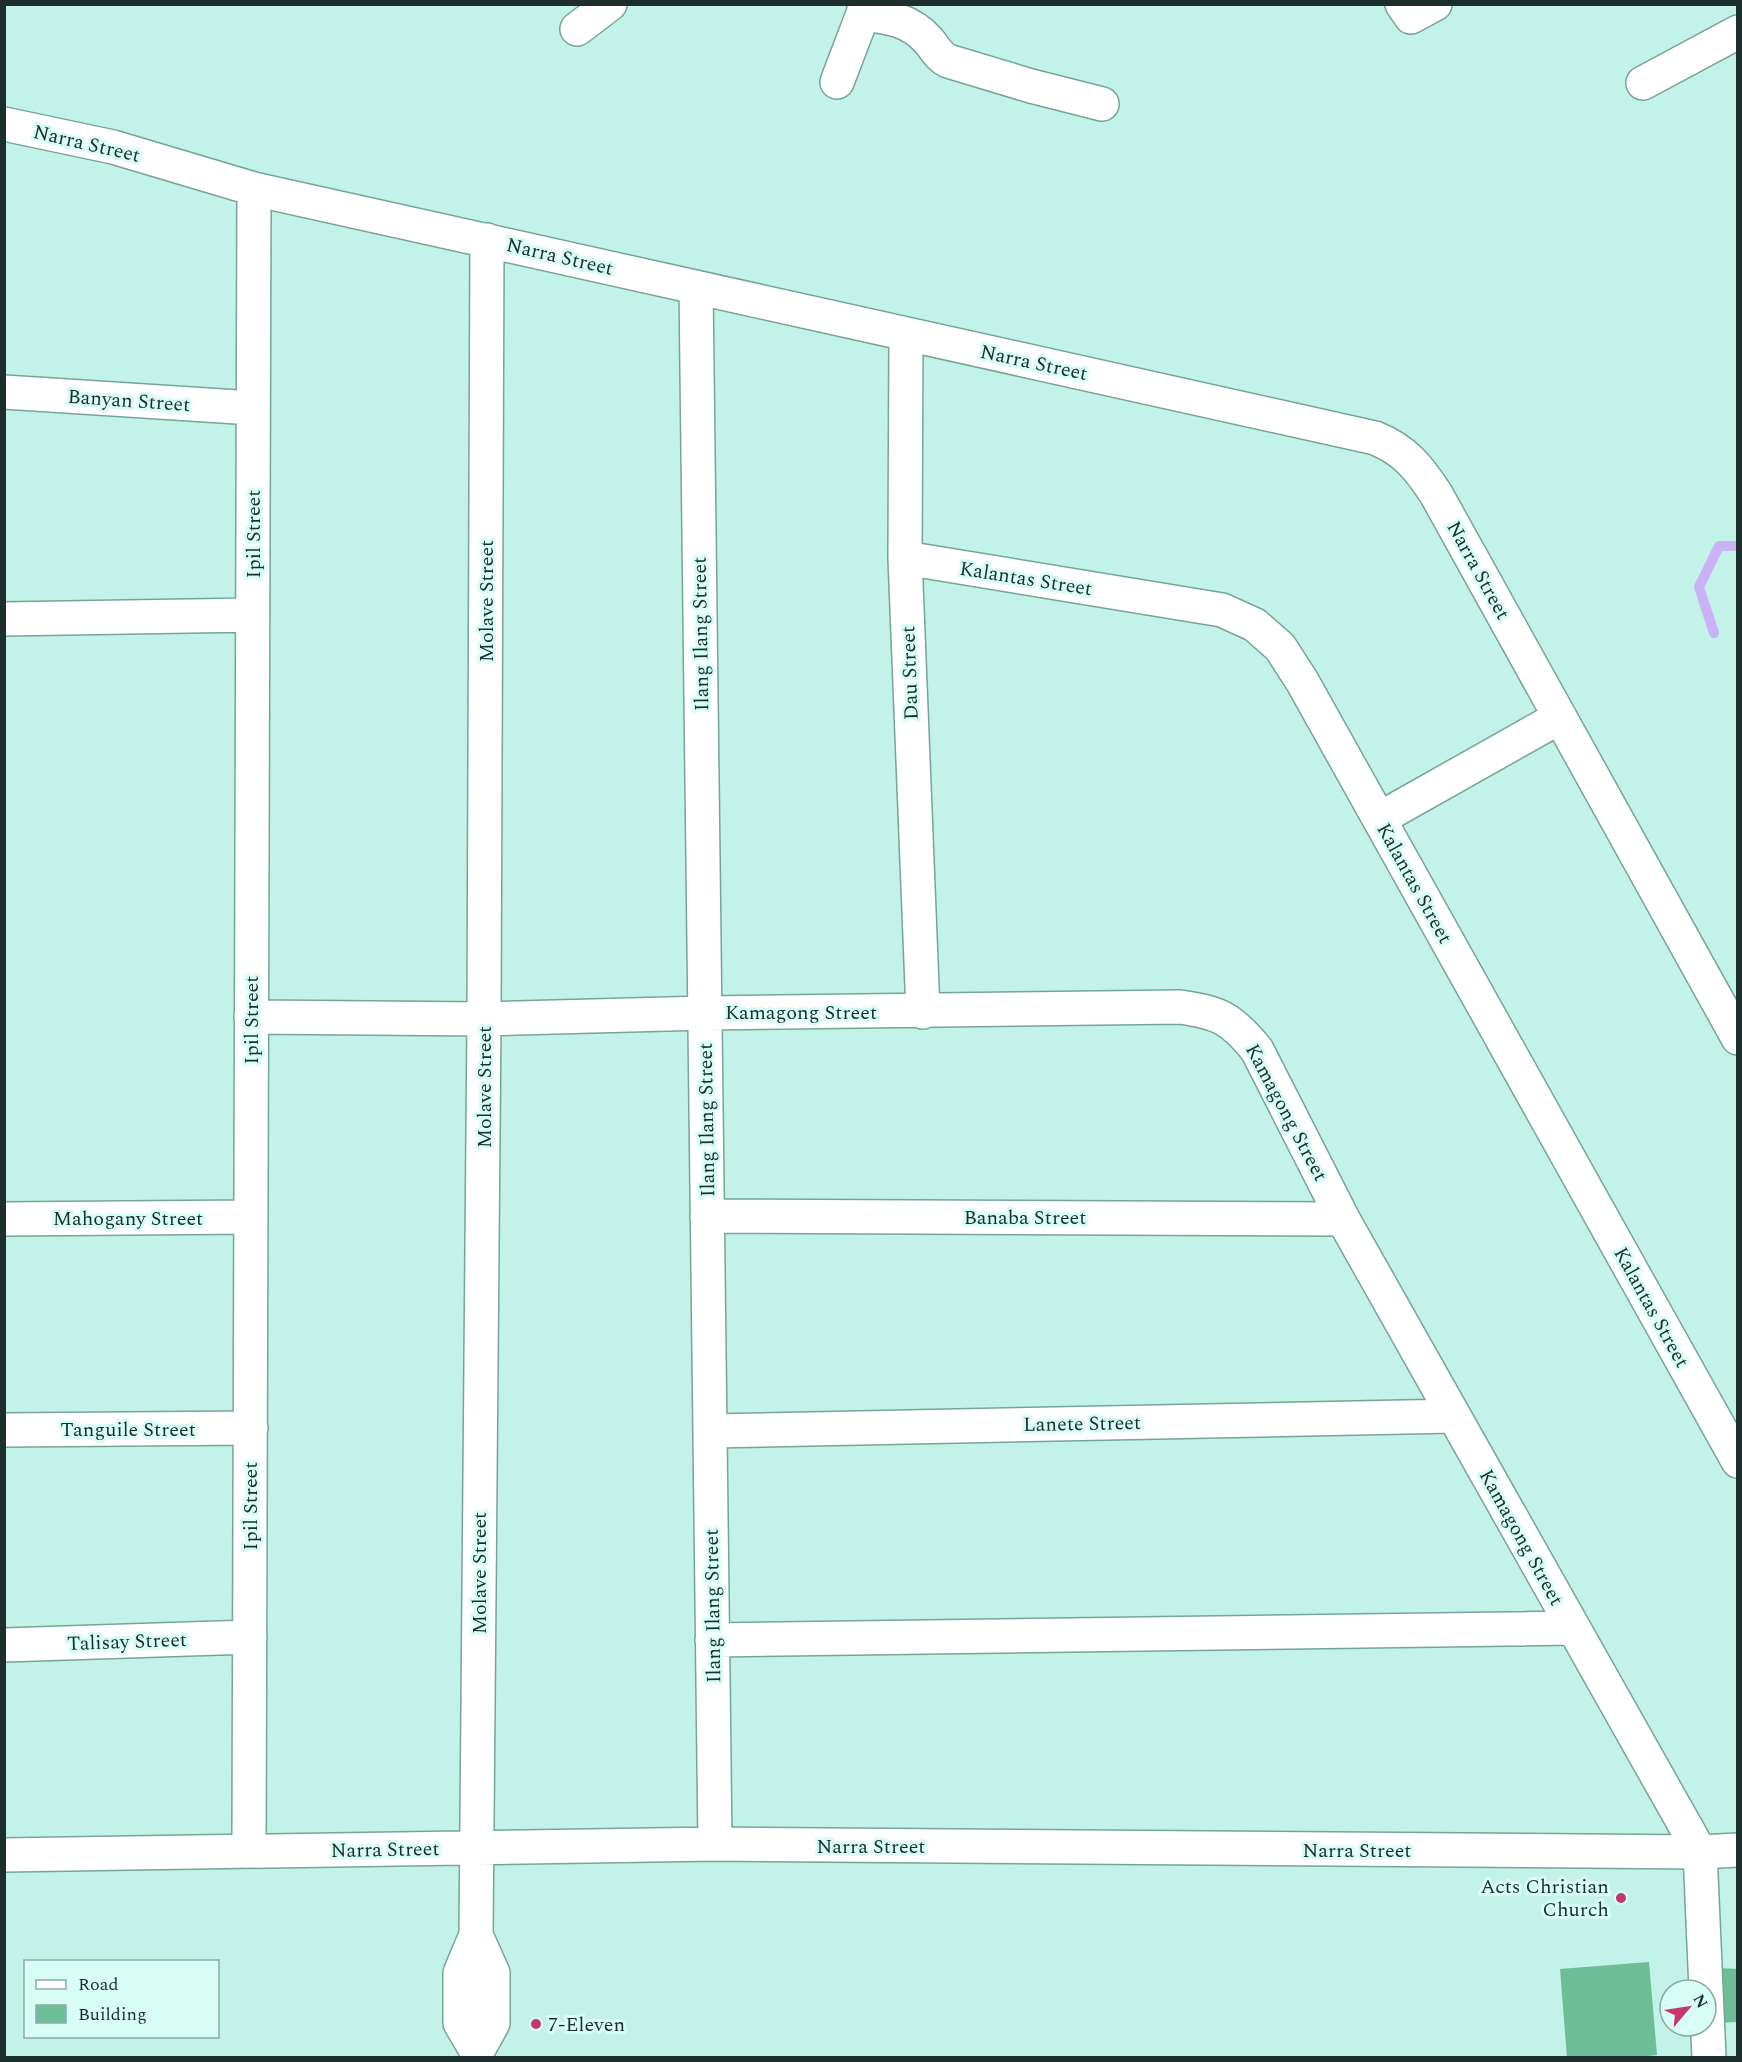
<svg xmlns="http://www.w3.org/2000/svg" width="1742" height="2062" viewBox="0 0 1742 2062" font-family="Spectral,serif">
<rect width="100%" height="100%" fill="#c2f2e8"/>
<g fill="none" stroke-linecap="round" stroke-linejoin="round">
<!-- stream -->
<path stroke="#cbb1f5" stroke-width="10" d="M1714,633L1699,587L1719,546H1738"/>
</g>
<!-- building -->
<path fill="#6dbd96" d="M1649,1962L1657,2055L1631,2058H1567L1560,1969Z
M1717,1968L1738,1969V2022L1716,2023Z"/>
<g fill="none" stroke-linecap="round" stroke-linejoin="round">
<!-- street casing -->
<g stroke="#76a49b" stroke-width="36">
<path id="street" d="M1402,4L1411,17L1435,4
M863,14C889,17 910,20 928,40C935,48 938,56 948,61L1031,86L1102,104
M577,29L610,4
M837,82L863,14L865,4
M1643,83L1738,32
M4,124L113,147L254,189L1375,438C1405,450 1419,468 1436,494L1738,1038
M696,287L715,1844
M906,334L905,558L923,1012
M4,392L253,408
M905,558L1222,610L1255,625L1280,647L1302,681L1738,1461
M4,619L252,615
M1379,819L1560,717
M251,1017L484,1019L705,1013L1180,1007C1220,1013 1231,1018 1257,1050L1343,1219L1700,1852L1709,2058
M707,1216L1343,1219
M4,1219L251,1217
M4,1430L251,1428
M710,1431L1454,1416
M712,1640L1573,1628
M4,1645L250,1637
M249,1851L254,189
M4,1855L715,1844L1700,1852L1738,1850
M476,1935L493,1973V2023L477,2052
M477,2058V2052L460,2023V1973L476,1935L484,1019L487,240"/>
</g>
<!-- street -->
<use href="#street" stroke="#fff" stroke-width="33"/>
</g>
<!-- markers -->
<g fill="#c3376d" stroke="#d7fdf5" stroke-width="2">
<circle cx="1621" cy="1898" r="6"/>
<circle cx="536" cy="2024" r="6"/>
</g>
<g text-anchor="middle" stroke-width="6" stroke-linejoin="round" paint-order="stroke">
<!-- street labels -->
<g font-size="20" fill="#1d2f2c" stroke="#d7fdf5">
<text transform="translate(87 143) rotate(13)" y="7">Narra Street</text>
<text transform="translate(560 256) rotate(13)" y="7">Narra Street</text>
<text transform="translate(1034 362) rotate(12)" y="7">Narra Street</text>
<text transform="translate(129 400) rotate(4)" y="7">Banyan Street</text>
<text transform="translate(253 534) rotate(-90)" y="7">Ipil Street</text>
<text transform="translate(1479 570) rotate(61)" y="7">Narra Street</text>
<text transform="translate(1026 578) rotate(9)" y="7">Kalantas Street</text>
<text transform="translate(486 601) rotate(-90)" y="7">Molave Street</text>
<text transform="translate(700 634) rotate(-91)" y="7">Ilang Ilang Street</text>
<text transform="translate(909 673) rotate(-92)" y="7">Dau Street</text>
<text transform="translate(1415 883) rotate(61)" y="7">Kalantas Street</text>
<text x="801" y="1019">Kamagong Street</text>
<text transform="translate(251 1020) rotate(-90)" y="7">Ipil Street</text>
<text transform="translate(484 1087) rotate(-90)" y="7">Molave Street</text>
<text transform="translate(1287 1112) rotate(62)" y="7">Kamagong Street</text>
<text transform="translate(706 1120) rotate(-91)" y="7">Ilang Ilang Street</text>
<text x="1025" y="1224">Banaba Street</text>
<text x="128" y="1225">Mahogany Street</text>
<text transform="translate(1652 1307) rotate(61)" y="7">Kalantas Street</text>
<text transform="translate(1082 1423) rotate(-1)" y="7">Lanete Street</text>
<text x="128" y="1436">Tanguile Street</text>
<text transform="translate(250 1506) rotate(-90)" y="7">Ipil Street</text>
<text transform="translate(1522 1537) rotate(61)" y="7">Kamagong Street</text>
<text transform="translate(479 1573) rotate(-90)" y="7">Molave Street</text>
<text transform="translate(712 1606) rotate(-91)" y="7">Ilang Ilang Street</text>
<text transform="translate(127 1641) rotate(-2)" y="7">Talisay Street</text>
<text x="871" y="1853">Narra Street</text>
<text transform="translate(385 1849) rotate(-1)" y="7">Narra Street</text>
<text x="1357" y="1857">Narra Street</text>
</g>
<!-- poi labels -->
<g font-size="20" fill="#1d2f2c" stroke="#d7fdf5" text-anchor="end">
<text x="1609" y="1893">Acts Christian<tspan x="1609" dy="23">Church</tspan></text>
<text x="548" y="2031" text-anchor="start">7-Eleven</text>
</g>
</g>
<!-- border -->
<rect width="1742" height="2062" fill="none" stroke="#1d2f2c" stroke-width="12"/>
<!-- legend -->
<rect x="24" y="1960" width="195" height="78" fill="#d7fdf5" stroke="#8daba5" stroke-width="1.5"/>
<rect x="36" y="1980" width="30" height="9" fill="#ffffff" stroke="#8daba5" stroke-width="1.5"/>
<text x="78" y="1990" font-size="18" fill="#1d2f2c">Road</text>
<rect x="36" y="2005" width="30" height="18" fill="#6dbd96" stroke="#8daba5" stroke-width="1.5"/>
<text x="78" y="2020" font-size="18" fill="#1d2f2c">Building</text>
<!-- north arrow -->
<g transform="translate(1688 2008) rotate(61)"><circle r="28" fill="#d7fdf5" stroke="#8daba5" stroke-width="1.5"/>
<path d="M0-4.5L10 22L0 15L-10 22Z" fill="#c3376d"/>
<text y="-9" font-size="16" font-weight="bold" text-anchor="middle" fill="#1d2f2c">N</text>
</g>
</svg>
